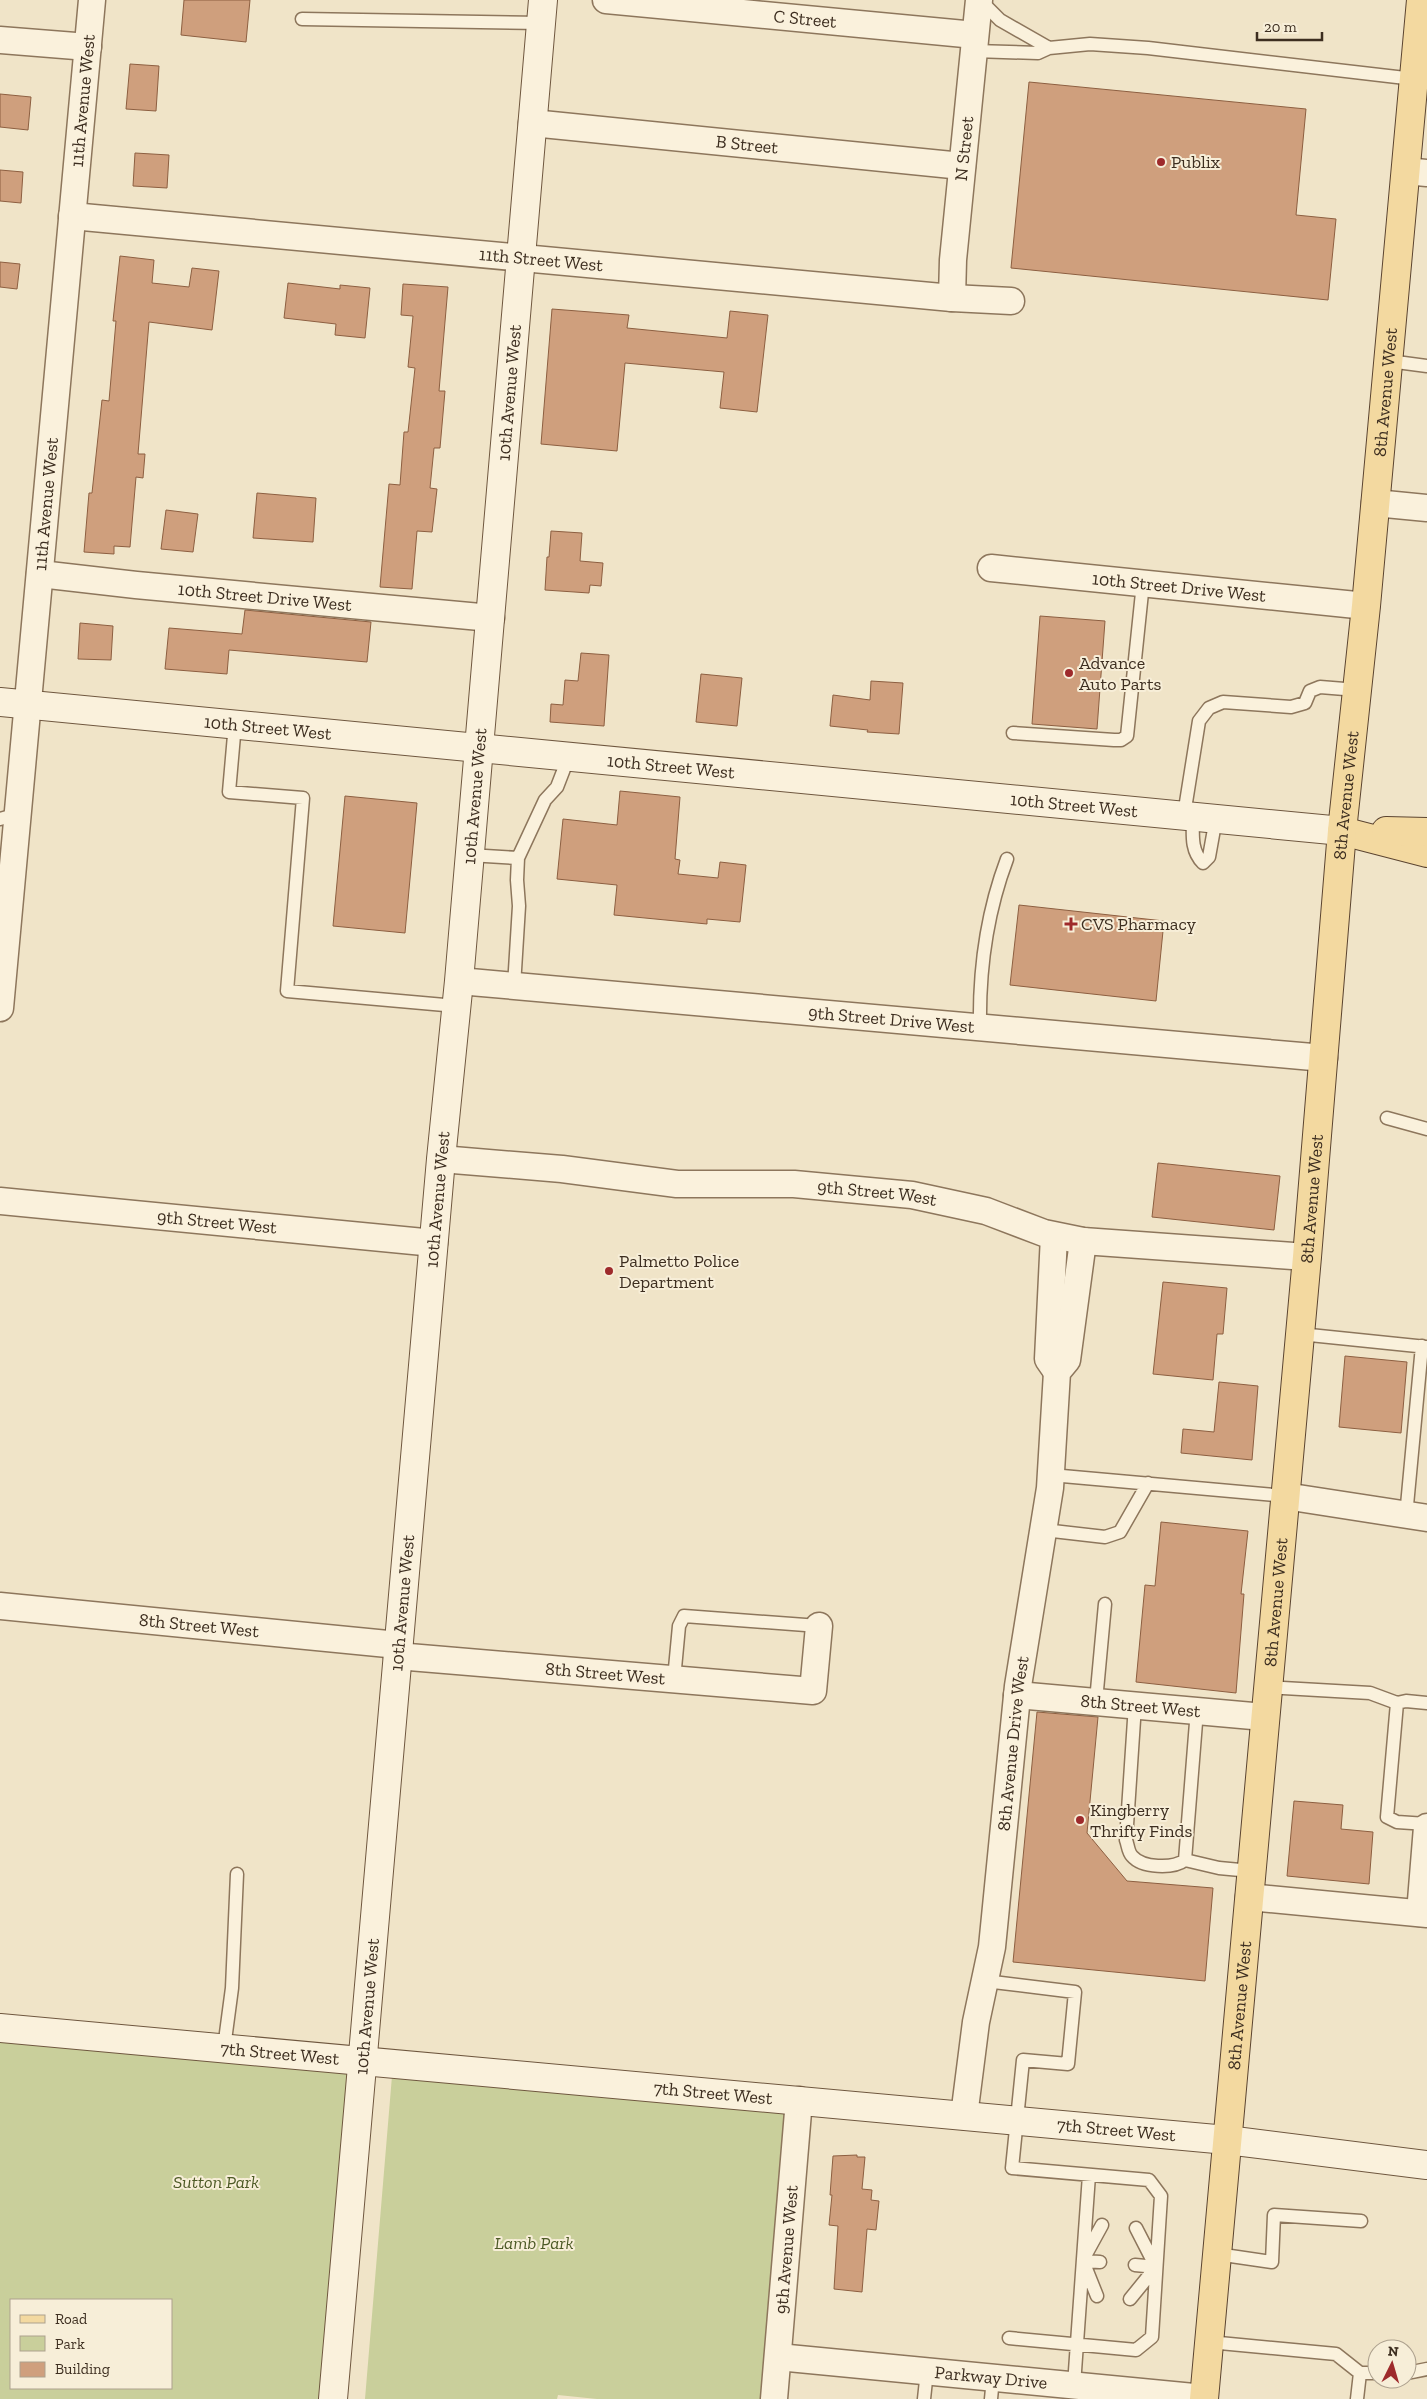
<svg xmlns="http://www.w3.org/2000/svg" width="1427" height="2399" viewBox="0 0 1427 2399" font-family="'Zilla Slab',serif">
<rect width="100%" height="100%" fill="#f0e4c8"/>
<!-- green -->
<path fill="#c9cf9b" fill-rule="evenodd" d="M0,2036L355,2067L324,2399H0ZM11,2300H171V2388H11Z
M392,2076L792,2107L764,2399H597L558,2395L557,2399H365Z"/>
<!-- building -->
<path fill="#cf9f7d" stroke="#8d5f41" d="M184,0H250L246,42L181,35Z
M130,64L159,66L156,111L126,109Z
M1029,82L1306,109L1296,215L1336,219L1328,300L1011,268Z
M0,94L31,97L28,130L0,127Z
M135,153L169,155L167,188L133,186Z
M0,170L23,172L21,203L0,201Z
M120,256L154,260L152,283L189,287L192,268L219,271L212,330L149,322L138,454H145L143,478L136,477L130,547L114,546V554L84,552L89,493H92L102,400L109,401L116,321H113Z
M0,262L20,264L17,289L0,287Z
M288,283L340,289V285L370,288L365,338L335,335L336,324L284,318Z
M403,284L448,287L439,391H445L440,448H434L430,488L437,489L432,532L417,531L412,589L380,587L389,484L400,485L404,432H408L415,368L408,367L413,316L401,315Z
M552,309L629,315L627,328L727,338L730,311L768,315L757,412L720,408L724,372L625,363L617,451L541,444Z
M257,493L316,498L313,542L253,538Z
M166,510L198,514L193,552L161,549Z
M551,531L582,533L580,561L603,563L601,586L590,585L589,593L545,590L547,557H549Z
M245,610L371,622L367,662L229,650L227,674L165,669L169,628L242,634Z
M1040,616L1105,621L1097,729L1032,724Z
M80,623L113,626L111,660L78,659Z
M581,653L609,655L604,726L550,722L551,704L563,705L565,680L578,681Z
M701,674L742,678L737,726L696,722Z
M871,681L903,683L899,734L867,732L868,730L830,726L833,695L870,700Z
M620,791L680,797L675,859L680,860L678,874L718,878L720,862L746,865L740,922L707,919V924L614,915L617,885L557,879L563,819L617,825Z
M345,796L417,803L405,933L333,926Z
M1019,905L1164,921L1156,1001L1010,985Z
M1158,1163L1280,1176L1274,1230L1152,1217Z
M1163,1282L1227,1288L1223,1334H1217L1213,1380L1153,1374Z
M1345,1356L1407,1362L1401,1433L1339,1427Z
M1219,1382L1258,1386L1252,1460L1181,1453L1183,1429L1214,1432Z
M1161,1522L1248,1531L1241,1594H1244L1236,1693L1136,1682L1145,1585L1155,1586Z
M1037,1712L1098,1717L1087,1833L1127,1881L1213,1888L1205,1981L1013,1962Z
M1294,1801L1343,1805L1341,1829L1373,1832L1369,1884L1287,1876Z
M857,2155V2157H865L862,2189L872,2190L871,2200L879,2201L876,2230L867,2229L862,2292L834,2289L838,2226L829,2225L832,2195H830L833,2156Z"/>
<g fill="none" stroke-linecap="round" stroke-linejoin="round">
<!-- lane casing -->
<g stroke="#8d765c" stroke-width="15">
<path id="lane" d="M302,19L541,23
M1049,48L1090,44L1148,48L1414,79
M974,51L1038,53L1049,48L1000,20L980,0
M1389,361L1427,366
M235,724L229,792L303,798L287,991L456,1006
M1013,733L1114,740H1121L1127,736L1143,583
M1184,815L1199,721L1209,708L1223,702L1291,707L1305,703L1310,691L1320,687L1357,690
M1193,816C1193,833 1190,850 1203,863L1209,857L1216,818
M0,819L18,814
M469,855L518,858L545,800L557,787L569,756
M514,986L519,906L517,880L518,858
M980,1027C979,970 987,912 1007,859
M1387,1118L1427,1129
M1300,1334L1427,1347
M1051,1475L1285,1496
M1406,1516L1422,1346
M1044,1530L1105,1537L1120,1532L1148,1483
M674,1679L679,1626L684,1616L819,1626
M1267,1687L1370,1693L1397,1703
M1096,1701L1105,1604
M1427,1703L1406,1701L1397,1703L1387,1817L1397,1822L1427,1824
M1135,1705L1126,1840C1128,1845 1128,1852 1132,1856C1142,1868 1173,1869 1185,1860L1197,1710
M1185,1860L1219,1868L1251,1871
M985,1981L1075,1992L1068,2064L1023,2060L1012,2168L1149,2180L1161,2196L1152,2337L1136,2350L1009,2338
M224,2048L232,1988L237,1874
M1217,2254L1272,2262L1274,2215L1361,2221
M1085,2256L1102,2225
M1135,2265L1156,2267L1136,2228
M1097,2296L1083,2261L1100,2262
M1130,2299L1156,2267
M1209,2342L1336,2354L1360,2373L1357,2399
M1360,2373H1377
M1407,2373L1427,2369
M1074,2385L1089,2175
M924,2399L927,2371
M991,2399L993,2378"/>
</g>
<!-- street casing -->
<g stroke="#8d765c" stroke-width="29">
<g id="street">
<path id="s1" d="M606,0L975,35"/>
<path d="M0,40L88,47"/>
<path id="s2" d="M532,123L962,166"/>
<path d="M1406,171L1427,173"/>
<path id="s3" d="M72,216L952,298L1011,301"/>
<path id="s4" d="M952,298L953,260L979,0"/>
<path d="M1375,503L1427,508"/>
<path id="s5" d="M991,568L1366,606"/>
<path id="s6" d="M40,574L136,585L491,618"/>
<path id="s7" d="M459,981L1324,1058"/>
<path id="s8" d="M0,1008L92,0"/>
<path id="s9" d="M441,1159L562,1169L677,1184H794L912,1195L986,1211L1044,1233L1083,1241L1307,1257"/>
<path id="s10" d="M0,1201L434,1243"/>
<path d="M1054,1236L1048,1359L1057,1372"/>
<path d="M1285,1496L1427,1518"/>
<path id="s11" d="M0,1606L398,1645"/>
<path id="s12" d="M397,1656L813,1691L819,1626"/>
<path id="s13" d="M1017,1695L1264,1717"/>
<path d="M1249,1897L1427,1914"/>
<path d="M1420,1913L1427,1827"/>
<path id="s14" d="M964,2116L976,2022L992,1947L1018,1686L1050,1488L1057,1372L1067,1360L1083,1241"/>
<path id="s15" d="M778,2357L1204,2398"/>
<path id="s16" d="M774,2399L799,2100"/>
</g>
</g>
<!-- secondary casing -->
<g stroke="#6f573f" stroke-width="30">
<g id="secondary">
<path id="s17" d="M0,702L1342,831"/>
<path id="s18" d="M0,2028L1227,2140L1427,2165"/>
<path id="s19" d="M333,2399L441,1159L459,981L543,0"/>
</g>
</g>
<!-- primary casing -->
<g stroke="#5b4430" stroke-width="30">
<g id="primary">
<path d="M1342,831L1427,853"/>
<path d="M1386,831L1427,832"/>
<path id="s20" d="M1204,2399L1307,1257L1342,831L1366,606L1421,0"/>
</g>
</g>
<!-- lane -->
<use href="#lane" stroke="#faf1dc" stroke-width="12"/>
<!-- street -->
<use href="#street" stroke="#faf1dc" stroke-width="26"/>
<!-- secondary -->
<use href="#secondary" stroke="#faf1dc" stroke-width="28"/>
<!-- primary -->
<use href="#primary" stroke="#f3d9a0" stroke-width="28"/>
</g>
<!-- markers -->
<g fill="#9e2a2b" stroke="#f7eed8" stroke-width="2">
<circle cx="1161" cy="162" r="5"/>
<circle cx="1069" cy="673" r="5"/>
<path d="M1068.5 916.5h5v5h5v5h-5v5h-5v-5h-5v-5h5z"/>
<circle cx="609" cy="1271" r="5"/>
<circle cx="1080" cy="1820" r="5"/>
</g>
<g text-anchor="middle" stroke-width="4" stroke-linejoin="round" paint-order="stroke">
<!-- street labels -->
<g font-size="18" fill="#3d2e20" stroke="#f7eed8">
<text dy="6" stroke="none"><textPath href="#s1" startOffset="200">C Street</textPath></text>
<text dy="6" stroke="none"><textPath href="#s8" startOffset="911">11th Avenue West</textPath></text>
<text dy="6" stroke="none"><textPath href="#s2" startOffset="216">B Street</textPath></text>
<text dy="6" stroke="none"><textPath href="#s4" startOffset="150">N Street</textPath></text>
<text dy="6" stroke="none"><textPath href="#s3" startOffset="471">11th Street West</textPath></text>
<text dy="6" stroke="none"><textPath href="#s19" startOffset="2014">10th Avenue West</textPath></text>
<text dy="6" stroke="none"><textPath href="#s20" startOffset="2015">8th Avenue West</textPath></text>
<text dy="6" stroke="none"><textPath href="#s8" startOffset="506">11th Avenue West</textPath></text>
<text dy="6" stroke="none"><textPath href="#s5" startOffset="189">10th Street Drive West</textPath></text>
<text dy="6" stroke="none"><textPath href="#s6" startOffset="226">10th Street Drive West</textPath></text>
<text dy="6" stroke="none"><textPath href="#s17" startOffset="269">10th Street West</textPath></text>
<text dy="6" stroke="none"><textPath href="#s17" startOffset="674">10th Street West</textPath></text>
<text dy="6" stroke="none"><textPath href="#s19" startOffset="1609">10th Avenue West</textPath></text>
<text dy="6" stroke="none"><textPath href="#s20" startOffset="1610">8th Avenue West</textPath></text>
<text dy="6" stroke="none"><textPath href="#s17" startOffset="1079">10th Street West</textPath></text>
<text dy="6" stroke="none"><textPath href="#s7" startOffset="434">9th Street Drive West</textPath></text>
<text dy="6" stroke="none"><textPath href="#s9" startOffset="438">9th Street West</textPath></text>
<text dy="6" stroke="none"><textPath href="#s19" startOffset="1204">10th Avenue West</textPath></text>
<text dy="6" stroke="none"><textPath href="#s20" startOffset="1205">8th Avenue West</textPath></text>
<text dy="6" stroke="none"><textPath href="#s10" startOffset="218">9th Street West</textPath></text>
<text dy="6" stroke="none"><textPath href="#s19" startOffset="799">10th Avenue West</textPath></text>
<text dy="6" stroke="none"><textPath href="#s20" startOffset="800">8th Avenue West</textPath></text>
<text dy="6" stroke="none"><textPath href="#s11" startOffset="200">8th Street West</textPath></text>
<text dy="6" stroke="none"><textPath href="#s12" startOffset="209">8th Street West</textPath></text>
<text dy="6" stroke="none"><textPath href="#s13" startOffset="124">8th Street West</textPath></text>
<text dy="6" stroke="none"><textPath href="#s14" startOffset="376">8th Avenue Drive West</textPath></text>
<text dy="6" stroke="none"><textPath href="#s19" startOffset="394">10th Avenue West</textPath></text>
<text dy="6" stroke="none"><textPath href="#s20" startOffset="395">8th Avenue West</textPath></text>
<text dy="6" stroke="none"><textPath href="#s18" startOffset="281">7th Street West</textPath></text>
<text dy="6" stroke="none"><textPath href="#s18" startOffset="716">7th Street West</textPath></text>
<text dy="6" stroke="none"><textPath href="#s18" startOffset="1121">7th Street West</textPath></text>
<text dy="6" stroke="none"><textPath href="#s16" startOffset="150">9th Avenue West</textPath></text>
<text dy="6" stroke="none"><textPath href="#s15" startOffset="214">Parkway Drive</textPath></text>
</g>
<!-- poi labels -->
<g font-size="18" fill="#3d2e20" stroke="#f7eed8" text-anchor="start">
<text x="1171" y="168">Publix</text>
<text x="1079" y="669">Advance<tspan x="1079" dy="21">Auto Parts</tspan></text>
<text x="1081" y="930">CVS Pharmacy</text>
<text x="619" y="1267">Palmetto Police<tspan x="619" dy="21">Department</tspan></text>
<text x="1090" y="1816">Kingberry<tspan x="1090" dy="21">Thrifty Finds</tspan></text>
</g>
<!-- park labels -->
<g font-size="18" font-style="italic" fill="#4d5a26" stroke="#f7eed8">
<text x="216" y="2188">Sutton Park</text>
<text x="534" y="2249">Lamb Park</text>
</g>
</g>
<!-- legend -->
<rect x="10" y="2299" width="162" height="90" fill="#f7eed8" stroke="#ada18e"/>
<rect x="20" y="2315" width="25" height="8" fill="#f3d9a0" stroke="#ada18e"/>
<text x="55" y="2324" font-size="15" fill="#3d2e20">Road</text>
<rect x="20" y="2336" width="25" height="15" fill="#c9cf9b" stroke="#ada18e"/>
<text x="55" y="2349" font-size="15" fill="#3d2e20">Park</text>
<rect x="20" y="2362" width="25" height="15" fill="#cf9f7d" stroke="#ada18e"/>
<text x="55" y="2374" font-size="15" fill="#3d2e20">Building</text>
<!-- north arrow -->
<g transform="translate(1392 2364) rotate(5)"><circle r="24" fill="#f7eed8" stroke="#ada18e"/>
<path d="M0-4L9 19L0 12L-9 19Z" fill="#9e2a2b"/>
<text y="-8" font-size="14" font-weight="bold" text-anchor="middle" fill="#3d2e20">N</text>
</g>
<!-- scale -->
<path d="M1257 32v8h65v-8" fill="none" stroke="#3d2e20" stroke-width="2.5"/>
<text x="1264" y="32" font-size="15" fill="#3d2e20" stroke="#f7eed8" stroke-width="4" paint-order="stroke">20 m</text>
</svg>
